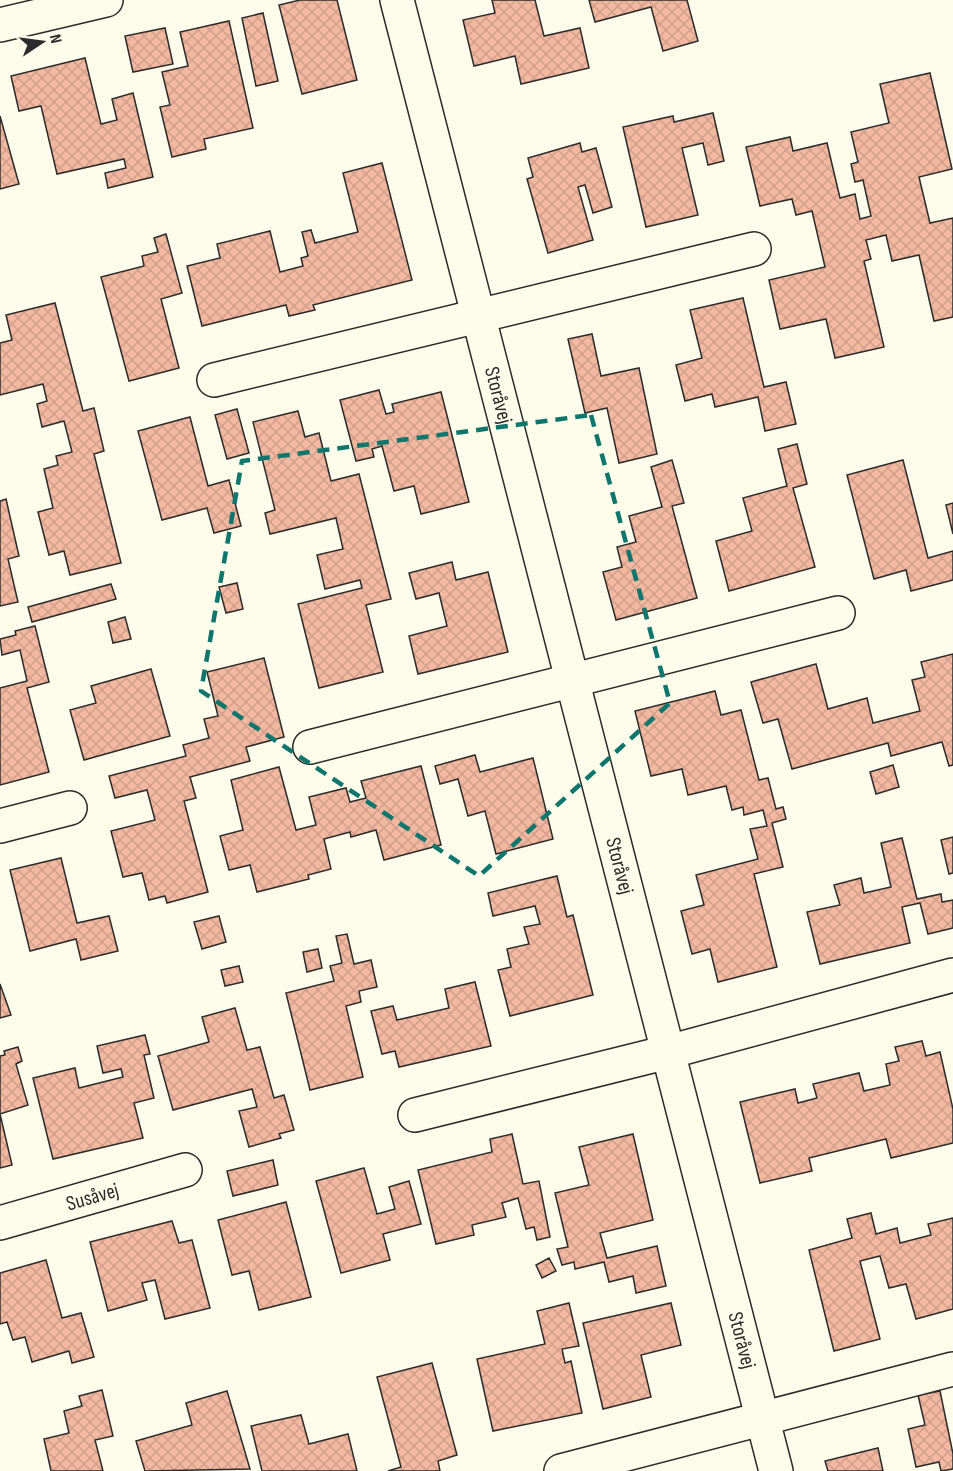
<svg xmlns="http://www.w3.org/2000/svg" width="953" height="1471" viewBox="0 0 953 1471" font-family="'Sofia Sans Condensed',sans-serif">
<defs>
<pattern id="building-cross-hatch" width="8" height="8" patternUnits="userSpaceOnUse" patternTransform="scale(1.5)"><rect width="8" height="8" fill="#f2b8a0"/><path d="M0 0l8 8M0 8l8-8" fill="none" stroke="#d09e8a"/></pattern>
</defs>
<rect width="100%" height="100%" fill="#fdfbea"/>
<!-- building -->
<path fill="url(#building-cross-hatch)" stroke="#2b2b2b" stroke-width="1.5" d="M300,0H337L357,80L302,94L279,5Z
M492,0H535L544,36L580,28L589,68L521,84L515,56L474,66L463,20L495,13Z
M589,0H687L698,41L663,51L651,7L595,22Z
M263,13L278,81L256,86L242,18Z
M229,21L253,128L204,139L206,149L172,157L160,107L170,105L162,72L188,66L180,32Z
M165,28L173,64L133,72L125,36Z
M85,58L101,124L117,120L112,99L133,93L153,177L108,188L105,173L126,168L124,159L57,174L41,106L19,111L11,76Z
M930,73L952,169L919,177L930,223L953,218V317L934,321L919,255L892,261L886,235L866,240L871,259L864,261L884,347L835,358L826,319L780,329L769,280L825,267L812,211L796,215L792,199L760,206L746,147L790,137L793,151L827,143L840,198L855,194L860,219L871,216L863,180L855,182L851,164L858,162L851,132L889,123L880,84Z
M713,113L724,161L708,165L703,143L682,148L698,215L646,227L623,127L673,116L674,122Z
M0,116L19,184L0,189Z
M580,143L582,152L596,148L612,207L593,213L585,185L578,187L593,240L548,253L527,179L533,177L528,158Z
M382,163L412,280L313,305L315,310L289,316L286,305L202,326L187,266L220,258L217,244L270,231L280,272L303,266L301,258L308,256L302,232L311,230L315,243L358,232L343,173Z
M166,234L182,293L161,299L179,368L129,381L101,277L144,266L142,256L158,252L154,238Z
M743,298L764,387L786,382L796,424L765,431L758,397L715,407L712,394L685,401L676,365L702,358L690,310Z
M55,303L83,411L94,408L104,451L94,454L121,563L70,575L64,551L49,555L38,512L53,508L44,469L58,465L56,456L72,452L64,421L42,427L37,404L47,401L43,384L0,395V343L12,340L6,315Z
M592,334L601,376L639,368L657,454L619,463L607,408L585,413L568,339Z
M379,390L386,414L394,412L392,404L441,392L469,502L421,514L414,486L394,491L382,446L372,449L374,457L356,461L340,400Z
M237,409L249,453L227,459L215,415Z
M298,411L305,437L319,433L331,481L359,474L391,599L366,605L383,672L319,688L298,604L362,588L360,580L325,589L317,555L343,549L336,518L270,534L265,513L275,510L253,422Z
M190,417L208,486L229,480L241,526L214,533L207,508L162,520L138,431Z
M797,444L807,484L793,488L815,567L729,591L716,541L752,531L743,498L787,486L778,449Z
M672,460L684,503L672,506L697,598L616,620L603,572L622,567L617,547L636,542L629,516L662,507L651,467Z
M903,460L928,558L953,551V580L911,591L906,570L874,579L847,475Z
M6,499L19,556L8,559L18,602L0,606V501Z
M953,503V534L946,505Z
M452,562L456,580L488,572L508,652L418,674L409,636L447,626L439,593L416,599L409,573Z
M237,583L243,609L226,613L219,587Z
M111,584L116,599L32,622L28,607Z
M125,617L131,639L113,643L108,622Z
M35,626L49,682L27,688L49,772L0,785V688L27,681L20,650L2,655L0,639L16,635L15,631Z
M953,654V765L949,766L942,742L891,756L888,743L792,769L778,719L763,723L751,682L816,664L828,709L867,698L873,723L920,711L912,680L925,677L921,662Z
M264,658L284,737L246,747L250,761L190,777L196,798L184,801L208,892L167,903L165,896L149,900L142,873L123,877L111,831L155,820L147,790L115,798L109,776L186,756L183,745L209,738L204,719L218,716L207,672Z
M151,669L170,736L84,760L70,710L96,703L91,686Z
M715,691L721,715L741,710L759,780L768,778L776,809L783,807L786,819L772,823L783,867L754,874L777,967L718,982L710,949L692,954L681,911L704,905L696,875L758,859L750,829L767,826L763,810L744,815L743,807L732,810L726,786L688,795L682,769L651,776L635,711Z
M475,755L480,772L533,758L553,839L496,854L485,811L468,816L458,779L440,784L435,766Z
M893,765L899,787L876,794L870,772Z
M421,766L441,845L384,860L376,830L351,837L350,832L324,839L331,869L308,875L309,879L257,892L250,865L229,870L220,836L243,830L231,780L279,767L296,830L316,825L309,797L346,788L350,802L366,798L361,781Z
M953,837V873L949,874L941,840Z
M902,838L917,899L941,894L942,902L953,900V928L928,934L920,903L902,907L910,943L820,964L807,912L840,905L834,885L861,878L864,893L891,887L881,843Z
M61,858L77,923L109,916L118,951L81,960L76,939L30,951L10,870Z
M557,876L567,917L573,915L593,995L510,1016L498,970L511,967L507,949L529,944L524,927L540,924L535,906L493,916L488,893Z
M219,916L226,942L202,949L194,922Z
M347,934L354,964L371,960L377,987L359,991L361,1002L346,1006L363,1077L310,1090L286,993L334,981L330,966L342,963L336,936Z
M318,949L322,968L307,972L303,952Z
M239,966L243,982L225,986L221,970Z
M475,982L491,1046L399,1067L395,1051L382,1054L371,1011L393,1006L397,1020L449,1008L445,989Z
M0,984L11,1015L0,1018Z
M235,1008L247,1050L260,1047L274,1098L284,1095L294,1130L279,1134L281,1138L249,1147L239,1111L257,1107L252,1089L173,1110L158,1056L209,1042L202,1017Z
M145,1035L150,1054L144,1055L154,1098L134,1103L143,1138L53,1159L33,1078L75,1068L79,1088L123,1077L121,1069L103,1073L97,1046Z
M922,1041L926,1056L940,1052L953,1109V1143L891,1158L886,1139L809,1158L812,1171L760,1183L740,1102L795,1089L798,1103L817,1098L813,1084L859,1073L864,1091L890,1085L886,1064L899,1061L895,1047Z
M18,1047L22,1061L16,1064L28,1105L0,1114V1056L5,1055L4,1051Z
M0,1114L12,1165L0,1168Z
M512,1134L523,1184L539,1181L550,1237L537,1240L534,1227L526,1229L518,1198L502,1203L506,1217L472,1225L474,1235L436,1244L418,1170L492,1152L490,1139Z
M633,1134L653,1220L600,1233L607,1258L657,1246L666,1286L636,1293L633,1276L609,1282L604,1262L575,1269L574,1262L562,1265L557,1249L568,1247L555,1193L589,1185L579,1147Z
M273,1160L278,1185L233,1196L227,1171Z
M364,1168L377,1214L395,1209L389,1187L409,1181L421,1224L383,1234L390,1260L341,1273L316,1181Z
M286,1202L311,1297L259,1310L249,1271L232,1275L218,1220Z
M871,1213L876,1234L897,1228L900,1243L931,1235L928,1224L953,1218V1309L916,1319L906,1284L889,1288L880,1256L860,1261L880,1339L834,1351L809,1250L852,1238L847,1219Z
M172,1221L179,1243L192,1240L210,1308L165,1319L155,1280L142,1283L147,1300L108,1311L90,1242Z
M549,1258L556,1271L542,1278L536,1265Z
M46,1260L62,1318L81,1313L94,1357L72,1363L69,1351L32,1362L25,1337L13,1340L7,1322L0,1324V1273Z
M569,1303L579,1346L562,1349L565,1363L571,1361L582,1413L493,1431L477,1359L545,1344L537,1311Z
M671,1303L681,1345L641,1355L651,1397L603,1409L583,1323Z
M432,1363L457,1455L438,1461L440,1471H388L401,1467L377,1377Z
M102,1390L113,1436L95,1440L103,1471H51L44,1439L69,1433L64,1411L82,1406L79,1396Z
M227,1391L250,1469L145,1471L136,1441L192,1425L186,1403Z
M940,1391L953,1454V1469L941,1471L939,1462L916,1467L908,1429L925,1425L918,1395Z
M301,1415L309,1444L348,1434L357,1471H262L251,1426Z
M878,1448L883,1471H828L825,1461Z"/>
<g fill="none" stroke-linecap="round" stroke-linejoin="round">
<!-- minor casing -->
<g stroke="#2b2b2b" stroke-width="36">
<g id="minor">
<path id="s1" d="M397,0L776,1471"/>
<path d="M0,25L106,0"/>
<path d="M214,380L754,249"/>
<path d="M310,747L838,613"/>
<path d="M0,826L70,808"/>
<path d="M415,1115L668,1052L953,975"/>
<path id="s2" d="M0,1223L185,1170"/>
<path d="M561,1471L953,1369"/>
</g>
</g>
<!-- minor -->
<use href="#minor" stroke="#fdfbea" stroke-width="33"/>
</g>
<!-- marked area -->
<path fill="none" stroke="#0f766e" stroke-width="4.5" stroke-dasharray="12 8" stroke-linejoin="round" d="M591,415L670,703L479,876L201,691L242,461Z"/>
<g text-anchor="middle" stroke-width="4.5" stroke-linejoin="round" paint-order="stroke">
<!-- street labels -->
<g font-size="21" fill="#2b2b2b" stroke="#fdfbea">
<text dy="7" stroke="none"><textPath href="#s1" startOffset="408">Storåvej</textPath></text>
<text dy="7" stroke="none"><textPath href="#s1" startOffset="894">Storåvej</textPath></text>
<text dy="7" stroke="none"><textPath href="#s2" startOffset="96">Susåvej</textPath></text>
<text dy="7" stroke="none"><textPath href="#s1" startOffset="1384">Storåvej</textPath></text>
</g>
</g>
<!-- north arrow -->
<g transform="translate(42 42) rotate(77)" stroke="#fdfbea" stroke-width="4.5" paint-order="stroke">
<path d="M0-4.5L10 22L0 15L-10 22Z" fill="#2b2b2b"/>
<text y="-9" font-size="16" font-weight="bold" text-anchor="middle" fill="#2b2b2b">N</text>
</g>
</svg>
